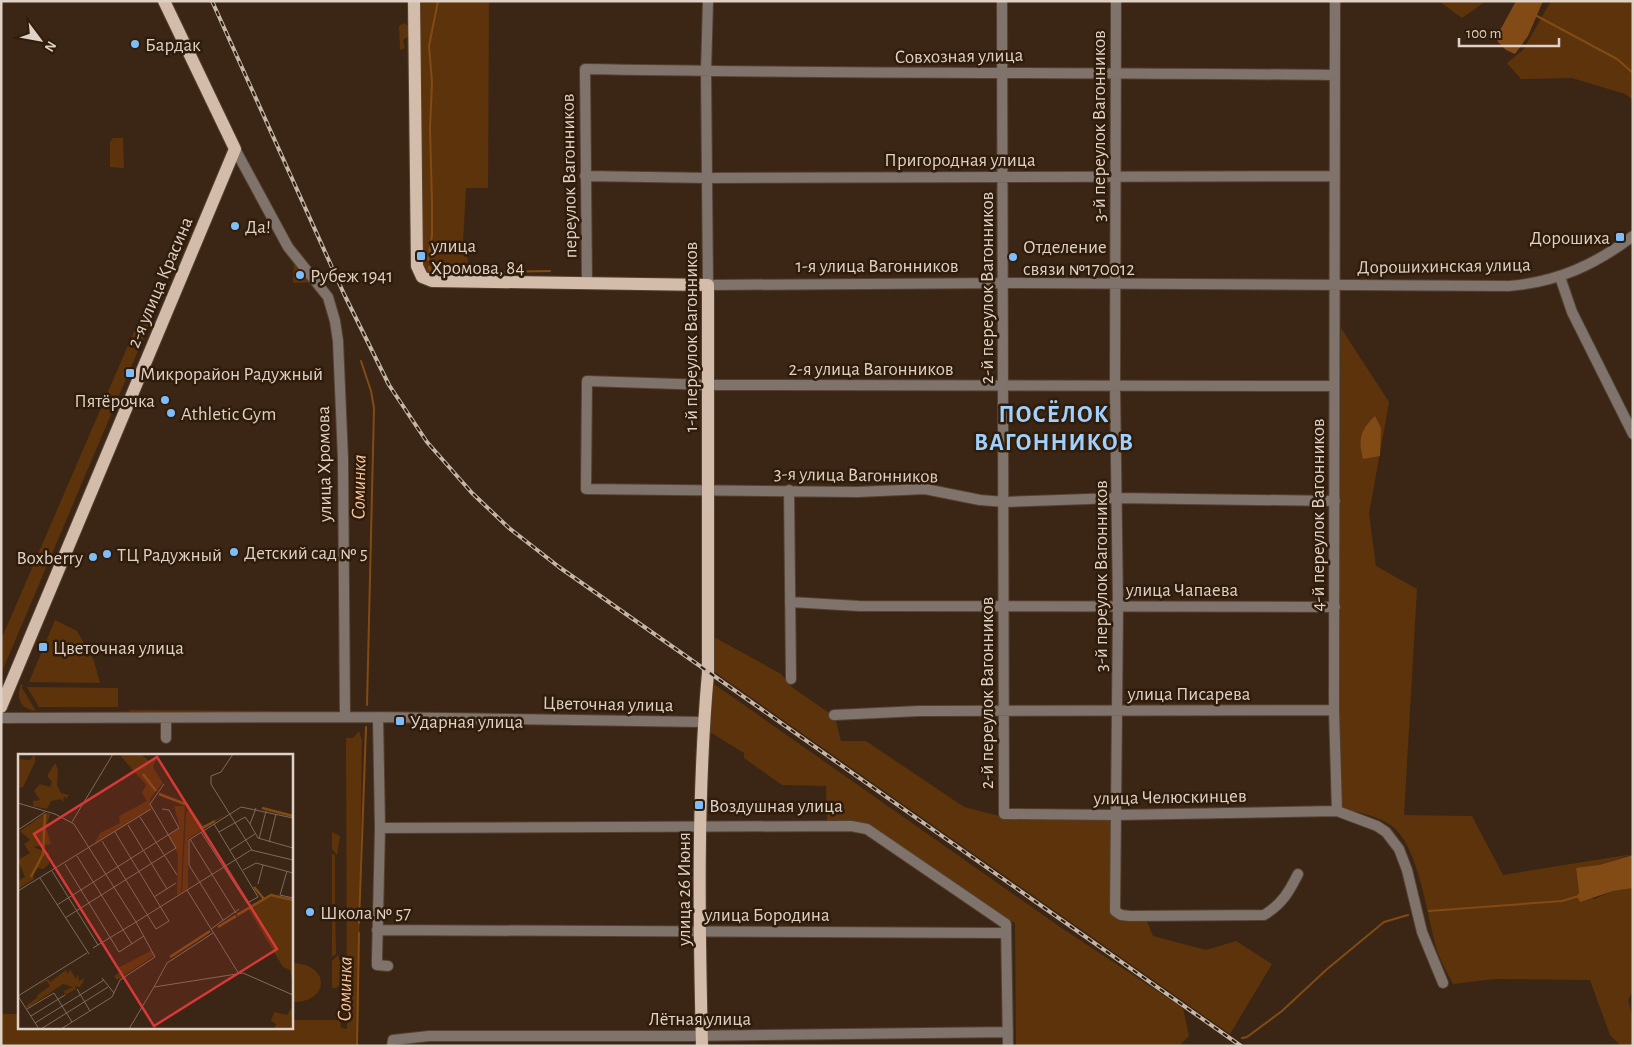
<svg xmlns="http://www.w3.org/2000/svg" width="1634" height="1047" viewBox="0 0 1634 1047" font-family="'Alegreya Sans',sans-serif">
<rect width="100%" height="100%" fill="#3b2615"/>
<!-- green -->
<path fill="#5d330b" d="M419,1H489L488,188H466L463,243L473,278H432L423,271Z
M1439,1H1486L1462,18Z
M1551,1H1633V100L1625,94L1572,78L1521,79L1507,63L1523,50Z
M404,23L411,28V35L403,40L405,48L400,50L399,26Z
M113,138H123L124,168L110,167V142Z
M294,260L314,282L293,283Z
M152,290L162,294L1,674V640L145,306L148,307L150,303L147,301Z
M1341,328L1389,402L1369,514L1376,566L1417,589L1404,815L1472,816L1503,875L1633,854L1599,865L1576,869L1579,893L1594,899L1613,891L1633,888V990L1628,1000L1633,1020V1046H1621L1610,1035L1590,980L1494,979L1453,984C1448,974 1442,964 1438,953C1427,919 1420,848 1392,826C1377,815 1359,813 1342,808L1339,689Z
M55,620L77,631L94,661L100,683L29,682Z
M714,637L781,674L793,688L835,717L841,741H866L964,807L1007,818L1114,817L1112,913L1146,919L1153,936L1206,950L1236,941L1272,964L1230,1034L712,670Z
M21,684L23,685L22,688L36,711C20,709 16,698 21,684Z
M714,684L1063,929L1183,1008L1189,1036L1179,1046H1016L1015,923L865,826L827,822L826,786L782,785L744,758V753L710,732Z
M27,687L118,688V707H39Z
M128,710L275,711L273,713H133Z
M359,731L362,740L358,1046H1V1014H19V1028H291V1020H340L341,1028L347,1029L346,738H353Z
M332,832L340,836L337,855L332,849Z
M332,853L335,856V904H332Z
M332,906L335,907L336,954L332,957Z
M338,955L341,965V984L336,988H332V961Z
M291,963C331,963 331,1003 291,1002Z"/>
<!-- water -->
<path fill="#824b15" d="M1516,1H1543L1528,36L1515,54L1506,50L1498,42L1497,36Z
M1375,416L1381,428L1380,456L1363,459C1358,440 1360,430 1375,416Z
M1633,855V888L1613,891L1580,902L1577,896L1579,893L1576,868L1599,865Z"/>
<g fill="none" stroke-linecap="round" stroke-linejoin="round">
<!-- stream -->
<path stroke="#824b15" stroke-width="2" d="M1535,15L1617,59L1633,73
M428,260L432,235V202L430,129L432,82L429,46L438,1
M429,267L431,273L550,271
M361,361L371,391L374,408L367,705
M1429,911L1562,901L1579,896
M359,923L366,727
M1242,1038L1247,1037L1282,1011L1326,970L1384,922L1408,915
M357,1046L359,933"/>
<!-- minor casing -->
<g stroke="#554131" stroke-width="12">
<path id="minor" d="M708,1L706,71L708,285L1003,283L1509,286C1557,282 1595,265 1633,236
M1002,1L1004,814L1116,815L1337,811L1377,826L1386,832L1399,849L1407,870L1422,932L1443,983
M1116,1L1115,387L1118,607L1115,911L1121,915L1130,916L1264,915C1282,904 1289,892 1298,874
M1335,1L1334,710L1337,811
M235,149L288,247L328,297L335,321L338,341L343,459L345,717
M585,176L709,178L1335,176
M1560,277L1572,312L1633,434
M587,284L585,69C835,74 1084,72 1334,75
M1334,386L708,385L587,381L586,489L857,492L925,489L980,500L1005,502L1117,498L1335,501
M789,490L791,679
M790,602L859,606L1335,607
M834,715L919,711L1334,710
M378,717L380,828L377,959V965L388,966
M1,718L378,717L704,722
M166,738V718
M380,828L851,826L867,829L1006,924L1008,1046
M377,930L1006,933
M392,1046L393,1040L429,1036H689L1008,1032"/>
</g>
<!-- major casing -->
<g stroke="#554131" stroke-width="14">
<path id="major" d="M414,1L417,266L422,277L432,281L708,285V673C697,796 699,922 702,1046
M1,707L235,149L164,1"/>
</g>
<!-- minor -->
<use href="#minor" stroke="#7f736b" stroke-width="10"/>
<!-- major -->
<use href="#major" stroke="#d3bcaa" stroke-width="12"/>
<!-- rail casing -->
<g stroke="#c5b6aa" stroke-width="4">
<path id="rail" d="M212,1L344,294L389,385L427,442L472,493L509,528L559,567L1241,1046"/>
</g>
<!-- rail -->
<use href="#rail" stroke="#301c0b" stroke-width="2" stroke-dasharray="5.5" stroke-linecap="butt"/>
</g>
<!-- markers -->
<g fill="#7ebdf9" stroke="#301c0b" stroke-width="2">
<circle cx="135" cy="44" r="5"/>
<circle cx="235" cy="226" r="5"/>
<rect x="1615" y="232" width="10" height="10" rx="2.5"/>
<rect x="416" y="251" width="10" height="10" rx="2.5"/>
<circle cx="1013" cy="257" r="5"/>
<circle cx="300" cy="275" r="5"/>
<rect x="125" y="368" width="10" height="10" rx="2.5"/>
<circle cx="165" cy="400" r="5"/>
<circle cx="171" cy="413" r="5"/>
<circle cx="234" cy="552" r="5"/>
<circle cx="107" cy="554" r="5"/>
<circle cx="93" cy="557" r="5"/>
<rect x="38" y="642" width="10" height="10" rx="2.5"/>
<rect x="395" y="716" width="10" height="10" rx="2.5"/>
<rect x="694" y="800" width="10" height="10" rx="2.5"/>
<circle cx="310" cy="912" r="5"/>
</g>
<g text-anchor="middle" stroke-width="5" stroke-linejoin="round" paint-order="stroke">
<!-- poi labels -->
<g font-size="19" fill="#dfd1c6" stroke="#301c0b" text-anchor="start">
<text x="145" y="51">Бардак</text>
<text x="245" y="233">Да!</text>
<text x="1610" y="244" text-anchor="end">Дорошиха</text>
<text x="431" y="252">улица<tspan x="431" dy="22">Хромова, 84</tspan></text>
<text x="1023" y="253">Отделение<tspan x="1023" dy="22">связи №170012</tspan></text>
<text x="310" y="282">Рубеж 1941</text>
<text x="140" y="380">Микрорайон Радужный</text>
<text x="155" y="407" text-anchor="end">Пятёрочка</text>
<text x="181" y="420">Athletic Gym</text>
<text x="244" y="559">Детский сад № 5</text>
<text x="117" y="561">ТЦ Радужный</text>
<text x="83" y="564" text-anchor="end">Boxberry</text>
<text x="53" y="654">Цветочная улица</text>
<text x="410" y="728">Ударная улица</text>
<text x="709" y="812">Воздушная улица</text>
<text x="320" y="919">Школа № 57</text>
</g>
<!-- street labels -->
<g font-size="19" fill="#dfd1c6" stroke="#301c0b">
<text transform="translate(959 55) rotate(-1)" y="7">Совхозная улица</text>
<text transform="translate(1098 126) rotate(-90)" y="7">3-й переулок Вагонников</text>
<text x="960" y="166">Пригородная улица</text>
<text transform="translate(568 176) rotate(-91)" y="7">переулок Вагонников</text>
<text x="877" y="272">1-я улица Вагонников</text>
<text transform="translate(1444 265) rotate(-1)" y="7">Дорошихинская улица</text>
<text transform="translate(159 282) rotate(-67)" y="7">2-я улица Красина</text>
<text transform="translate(986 288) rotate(-90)" y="7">2-й переулок Вагонников</text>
<text transform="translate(690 337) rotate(-90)" y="7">1-й переулок Вагонников</text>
<text x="871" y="375">2-я улица Вагонников</text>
<text transform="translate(323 464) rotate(-91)" y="7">улица Хромова</text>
<text transform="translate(856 474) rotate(1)" y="7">3-я улица Вагонников</text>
<text transform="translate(1317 515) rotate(-90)" y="7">4-й переулок Вагонников</text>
<text transform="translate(1100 576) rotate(-90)" y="7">3-й переулок Вагонников</text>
<text x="1182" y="596">улица Чапаева</text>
<text transform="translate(986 693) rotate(-90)" y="7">2-й переулок Вагонников</text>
<text x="1189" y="700">улица Писарева</text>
<text transform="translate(608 703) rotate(1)" y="7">Цветочная улица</text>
<text transform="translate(1170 796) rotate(-1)" y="7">улица Челюскинцев</text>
<text transform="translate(683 889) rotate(-90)" y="7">улица 26 Июня</text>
<text x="767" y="921">улица Бородина</text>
<text x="700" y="1025">Лётная улица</text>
</g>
<!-- water labels -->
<g font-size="20" font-style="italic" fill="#f7c59e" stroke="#301c0b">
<text transform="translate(358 487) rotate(-89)" y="7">Соминка</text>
<text transform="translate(344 989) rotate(-89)" y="7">Соминка</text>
</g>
<!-- district labels -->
<g font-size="24" font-weight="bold" letter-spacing="1" fill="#a1d0fd" stroke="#301c0b">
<text x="1054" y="422">ПОСЁЛОК<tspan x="1054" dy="28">ВАГОННИКОВ</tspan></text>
</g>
</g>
<!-- overview -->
<g transform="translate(18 754)">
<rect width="275" height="275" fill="#3b2615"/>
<path d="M17,0V8L5,33L0,34V5L12,6ZM101,0H123L132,8L141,0L135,13L145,29L132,45L133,55L76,90L82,79L102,69L101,62L129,47L124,39L128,31ZM37,9L40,16L39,31L43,39L51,41L48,45L46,42L45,49L43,45L33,47L29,55L15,52V47L22,46L16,37L22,30L32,33L34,28L29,22ZM156,52H167L163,139L159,141L160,100L150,81L162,74ZM171,56L185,72L210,59L170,85V135L164,138L168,59ZM28,59L32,60L28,74L33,90L15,93L31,99V110L25,115L19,114L14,120L16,125L0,135V127L7,123L0,106L12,99L6,90L12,86L2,77ZM253,141L275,145V232L272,216L265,213L231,156L196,177ZM134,196L137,201L99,226L96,222L102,218L100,214ZM52,215L58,225L60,220L61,227L67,224L62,233L57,232L58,235L47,241L46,237L55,233L45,230L10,254L8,252L20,243L18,242L32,232L29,227L20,231L30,225L32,228L48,216L50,220ZM275,252L273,275H256L258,270L253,267L256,258L269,261Z" fill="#5d330b"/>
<path fill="none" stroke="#824b15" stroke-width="2.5" d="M125,20L138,37M141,40L167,50M168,50L184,74L197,67M244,54L275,62M13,123L25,100L27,60M236,133L246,145M219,161L253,141L275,146M200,173L218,162M152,203L192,177"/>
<path fill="none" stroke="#7d6a5c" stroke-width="1" d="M215,0L203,18L193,22V30L234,96M0,49L37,60L56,70L118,168L75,194M238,54L232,70L240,84L275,94M122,63L159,121M54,68L95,0M110,71L149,135M0,76L27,58M183,78L229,149L240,143L196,70M201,78L227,63L232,70M172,85L218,159M241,85L248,57M84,87L138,175L151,167L97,78M251,88L258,60M212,96L237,80M59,102L114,190M47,110L101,198L126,182M225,116L238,109L275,119M34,117L80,191M269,117L262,141L275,144M22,124L71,200M240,130L245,111M169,136L221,220M0,137L133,55M136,143L158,129M39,151L161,74L151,56L144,55M47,164L158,94L132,50L146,30M205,166L171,111V86L223,53L275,64M193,175L221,155M84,224L96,239M136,233L149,209L195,179M59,235L72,257M0,242L69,199M0,242L21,275M9,255L36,239L54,268M13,262L47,241M17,269L86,226M23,275L90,233M43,275L94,243L102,226L137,203L118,168L233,96L275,106M111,275L136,233L225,219L275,241"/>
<path fill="#d73938" fill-opacity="0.15" stroke="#d73938" stroke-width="2.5" d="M139,3L259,195L136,272L16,80Z"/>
<rect width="275" height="275" fill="none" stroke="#dfd1c6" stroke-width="2.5"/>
</g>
<!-- border -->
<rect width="1634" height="1047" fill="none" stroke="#dfd1c6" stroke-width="5"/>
<!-- north arrow -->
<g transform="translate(40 40) rotate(122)" stroke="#301c0b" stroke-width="4" paint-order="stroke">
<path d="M0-4L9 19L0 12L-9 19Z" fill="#dfd1c6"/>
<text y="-8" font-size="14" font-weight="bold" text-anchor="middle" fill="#dfd1c6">N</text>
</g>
<!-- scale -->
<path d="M1459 38v8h100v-8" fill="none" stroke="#dfd1c6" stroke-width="2.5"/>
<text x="1466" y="38" font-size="15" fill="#dfd1c6" stroke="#301c0b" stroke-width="4" paint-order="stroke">100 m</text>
</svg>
